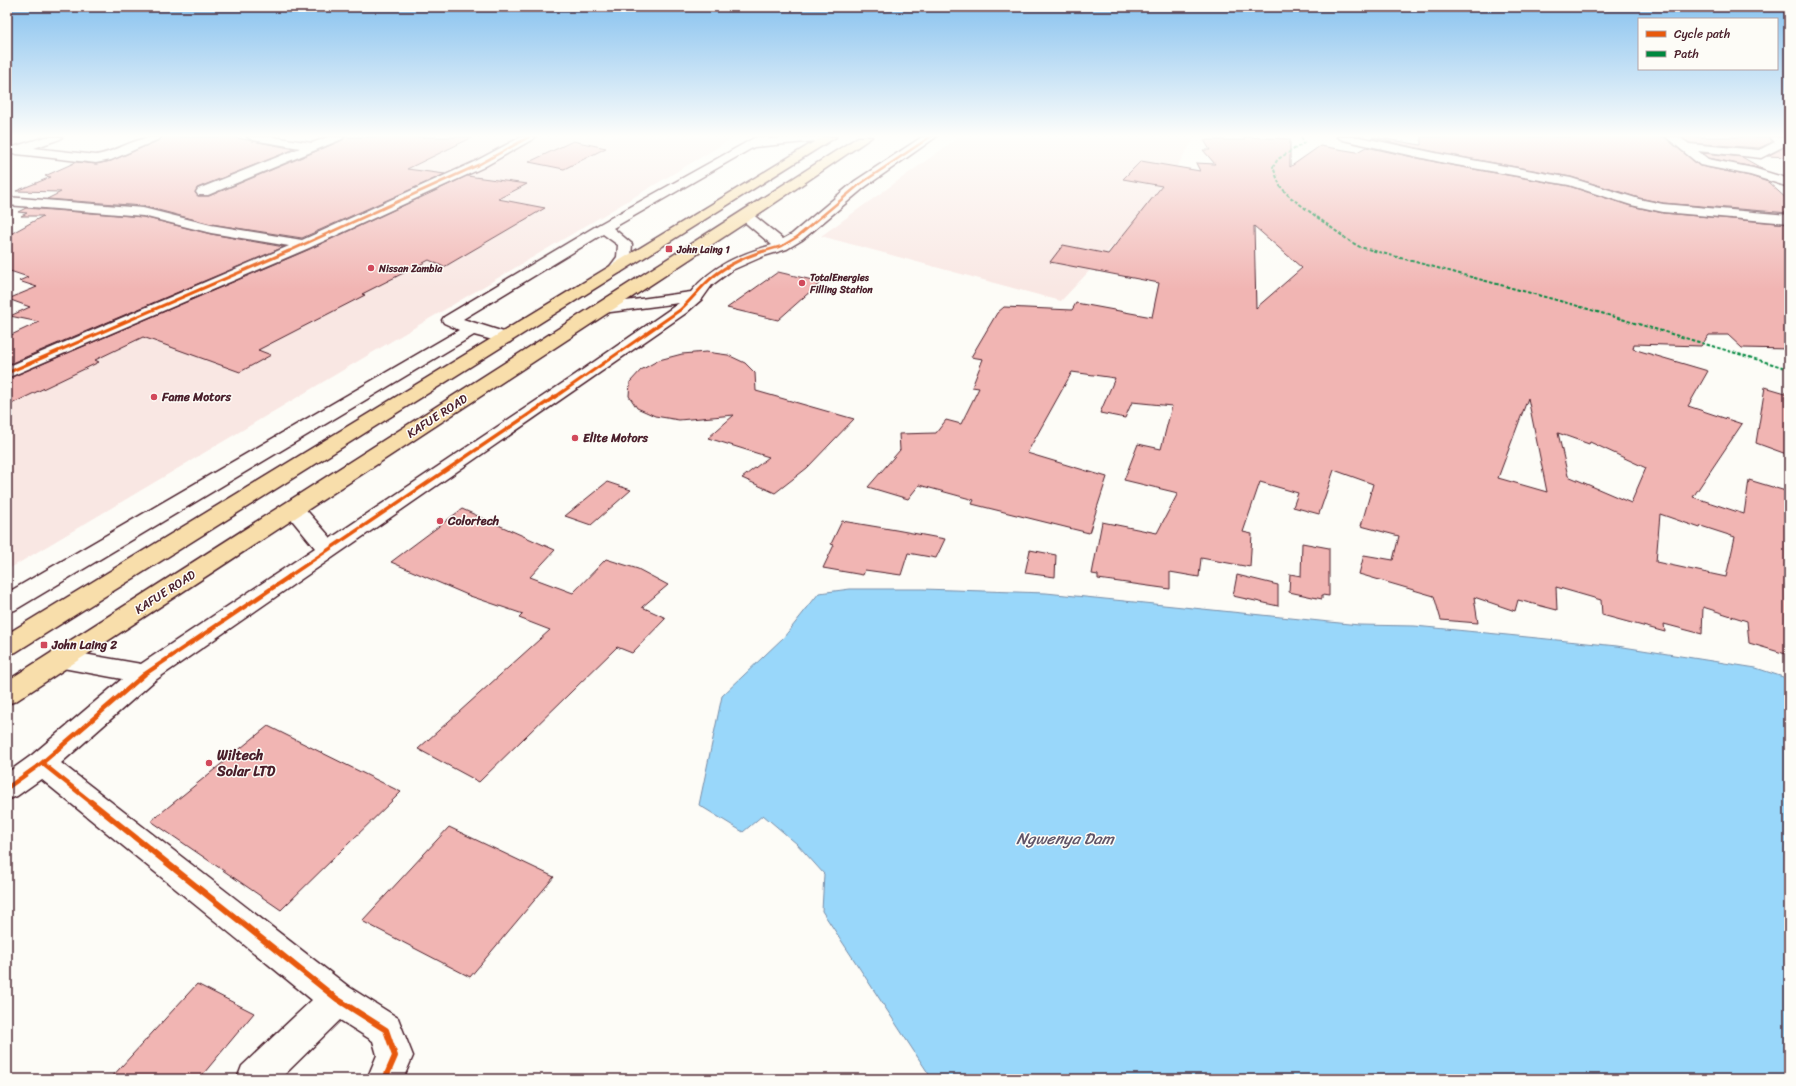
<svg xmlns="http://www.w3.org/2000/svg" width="1796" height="1086" viewBox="0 0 1796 1086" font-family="Sriracha,sans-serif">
<rect width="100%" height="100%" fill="#fdfcf7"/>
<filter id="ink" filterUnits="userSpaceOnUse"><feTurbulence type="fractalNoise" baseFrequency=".025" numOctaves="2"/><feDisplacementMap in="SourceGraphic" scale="8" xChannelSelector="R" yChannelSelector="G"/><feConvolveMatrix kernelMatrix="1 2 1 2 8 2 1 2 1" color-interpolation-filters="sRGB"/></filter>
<g filter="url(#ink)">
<!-- built -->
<path fill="#f9e7e3" d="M367,137H735L7,570V381L143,319L423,185L325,165Z
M959,137H1195L1157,199L1061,301L821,236Z"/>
<!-- water -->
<path fill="#99d7fa" stroke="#798da7" d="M850,589H922L1046,593L1359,625L1415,626L1507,635L1617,646L1756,668L1789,679V1079H932L822,911L824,874L797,844L763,815L743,832L699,805L722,696L784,637L819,593Z"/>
<!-- building -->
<path fill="#f1b5b3" stroke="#4a1f2b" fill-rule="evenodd" d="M162,137H232L295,149L197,188L195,193L198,196H209L343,140L345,137H473L407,169L445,174L302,238L211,224L143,206L47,199L61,192L16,191L51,177L45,176L76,162L96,164L111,161L160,140Z
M1243,137L1290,139V167L1320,146L1357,152L1366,147L1445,164L1569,186L1631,206L1663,213L1789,224V349L1742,348L1728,335H1709L1701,346L1634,344L1633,349L1708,371L1688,406L1742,424L1693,497L1744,514L1749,480L1789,492V655L1749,643L1747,621L1703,607L1702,634L1664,624L1665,632L1602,615L1601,600L1556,587L1557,610L1518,600L1515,611L1474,597L1478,623L1441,620L1434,596L1359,574L1364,555L1393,560L1399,536L1361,526L1373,484L1334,470L1319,514L1293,507L1298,493L1260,482L1243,532L1252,534L1250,567L1201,558L1199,577L1170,572V589L1098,579V575L1092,574L1102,522L1157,533L1178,493L1124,480L1138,444L1161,449L1172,406L1132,402L1125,418L1100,413L1115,378L1072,372L1027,453L1107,477L1089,533L972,504L974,500L919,485L908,499L868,487L900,450L899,434L936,433L946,420L961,424L979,388L972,387L983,359L971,357L997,313L1004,307L1072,310L1076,303L1152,317L1159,283L1050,262L1063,245L1108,254L1162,186L1123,179L1141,161L1200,171L1196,163L1215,164L1203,150H1210L1204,140H1245ZM1254,226L1302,268L1256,308ZM1528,398L1547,492L1498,478ZM1558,433L1589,444L1590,442L1646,468L1631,503L1568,476ZM1660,514L1700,528L1701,526L1735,537L1726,577L1656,562Z
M1373,137L1421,145V137H1665L1700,166L1750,176L1768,182L1789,201V213L1663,203L1639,198L1571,177L1445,154L1372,138Z
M1681,137H1769L1772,142L1759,148L1690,143Z
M573,141L606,148L564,169L529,162Z
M1789,145V157L1767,156Z
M1703,153L1742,157L1763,169L1709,158Z
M467,176L527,184L498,199L545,208L444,267L429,260L362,294L365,295L258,350L271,355L240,372L143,337L95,360L99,362L7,406V379L310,249Z
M26,208L143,217L211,234L284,247L7,365V337L39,322L10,316L30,307L8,299L37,287L19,281L28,277L7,270V236L43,216H21L27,213L18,212Z
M778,272L821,282L778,320L727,308Z
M706,352L728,355L745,363L755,373L756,391L854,419L807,468L775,493L742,478L769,457L708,438L734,415L679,420L655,416L637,408L629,396L630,382L641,370L659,360L682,354Z
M1765,387L1789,394V455L1756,443Z
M607,482L631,490L591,525L565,516Z
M462,509L555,550L530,577L573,593L606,559L638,569L668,585L642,607L666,618L632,653L617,647L479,782L418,749L550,630L519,618L523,614L470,596L391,562Z
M842,521L896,530L945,539L936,558L908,553L901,575L865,570L863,575L823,568L834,545L831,544Z
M1302,543L1329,548V596L1322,595V599L1289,592L1290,574L1301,576Z
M1030,550L1056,555L1055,577L1025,573Z
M1237,575L1278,585V606L1233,596Z
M268,726L401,792L281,910L151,821Z
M449,827L554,877L470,977L362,921Z
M197,984L254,1013L199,1079H110Z"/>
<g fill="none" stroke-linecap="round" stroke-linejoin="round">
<!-- minor casing -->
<g stroke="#4a1f2b" stroke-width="3">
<path id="minor" d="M45,137H62L60,139L34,148L96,155C120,151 135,136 161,137L159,139L111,160L96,163L17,154L13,153L11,150L13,147Z
M247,137H273L312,143L328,137H344L342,139L208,195H198L196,192L198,189L300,148L253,140Z
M521,137H535L533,139L482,168L309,248L7,378V367L289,246L211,233L143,216L7,205V197L143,208L211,225L302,240L474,162Z
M756,137H770L768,139L791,137H832L826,140L754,147L613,228L632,244L631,257L621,272L616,274L611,272L608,269L617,257L618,245L603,234L463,319L510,334L512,338L510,342L504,343L474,335L15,610L7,612V593L459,330L444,323L442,320L444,317L598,225Z
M922,137H936L865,187L802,240L787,249L764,256L732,270L712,285L702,299L686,313L154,681L61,763L349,987L398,1018L413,1056L403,1079H367L377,1055L373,1041L340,1020L280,1079H237L242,1066L312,1000L41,779L17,796L7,800V773L32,755L122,679L52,666L49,659L52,652L61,650L141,664L315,548L283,509L287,504L294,502L301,504L331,538L575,375L679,303L603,313L597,311L595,308L597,305L691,292C712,266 740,254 772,245L741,219L739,216L741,213H751L783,239L792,234L855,181Z
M1337,137H1359L1445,155L1571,178L1639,199L1663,204L1789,215V223L1663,212L1631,205L1569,185L1445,163L1343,140Z
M1666,137H1679L1689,144L1759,150L1775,142L1770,137H1784L1789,141L1788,144L1761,158L1698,151L1708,159L1753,168L1789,179V187L1750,175L1700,165Z"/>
</g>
<!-- major casing -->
<g stroke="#4a1f2b" stroke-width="3">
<path id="major" d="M822,137H836L16,652L7,655V634Z
M858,137H872L751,219L16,701L7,704V681Z"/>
</g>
<!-- minor -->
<use href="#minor" fill="#fdfcf7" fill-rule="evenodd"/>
<!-- major -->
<use href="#major" fill="#f8deab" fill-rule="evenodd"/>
<!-- quiet -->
<path stroke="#00873e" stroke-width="2" stroke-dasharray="3.5 2" stroke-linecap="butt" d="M1301,137L1304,143L1278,159L1273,167L1280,186L1290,197L1348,240L1360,247L1571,304L1789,369"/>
<!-- cycleway-far4 casing -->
<g stroke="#fdfcf7" stroke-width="4">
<path id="cycleway-far4" d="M287,252L478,165L529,137
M761,252L782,246L797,237L860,184L930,137"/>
</g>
<!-- cycleway-far3 casing -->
<g stroke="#fdfcf7" stroke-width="5">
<path id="cycleway-far3" d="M7,373L289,251
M555,397L680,310C690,301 697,292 706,283C721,268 744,257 764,251"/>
</g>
<!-- cycleway-far2 casing -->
<g stroke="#fdfcf7" stroke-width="6">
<path id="cycleway-far2" d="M288,577L556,396"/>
</g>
<!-- cycleway-far1 casing -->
<g stroke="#fdfcf7" stroke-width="7">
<path id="cycleway-far1" d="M42,763L92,803
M7,788L42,763L145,674L290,576"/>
</g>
<!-- cycleway casing -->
<g stroke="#fdfcf7" stroke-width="8">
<path id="cycleway" d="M91,802L337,999L386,1030L395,1056L385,1079"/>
</g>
<!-- cycleway-far4 -->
<use href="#cycleway-far4" stroke="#e8590c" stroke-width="2.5"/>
<!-- cycleway-far3 -->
<use href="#cycleway-far3" stroke="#e8590c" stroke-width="3"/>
<!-- cycleway-far2 -->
<use href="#cycleway-far2" stroke="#e8590c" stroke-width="3.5"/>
<!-- cycleway-far1 -->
<use href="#cycleway-far1" stroke="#e8590c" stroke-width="4.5"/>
<!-- cycleway -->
<use href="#cycleway" stroke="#e8590c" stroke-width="6"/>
</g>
</g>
<!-- sky -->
<linearGradient id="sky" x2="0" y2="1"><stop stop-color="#88c2ef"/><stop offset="0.47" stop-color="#fefefb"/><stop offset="1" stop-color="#fefefb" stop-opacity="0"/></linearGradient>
<rect width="1796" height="289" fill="url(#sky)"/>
<!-- markers -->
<g fill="#d1495b" stroke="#fdfcf7" stroke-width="1.5">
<rect x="665" y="245" width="8" height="8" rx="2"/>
<circle cx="371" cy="268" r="4"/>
<circle cx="802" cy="283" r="4"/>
<circle cx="154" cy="397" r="4"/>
<circle cx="575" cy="438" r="4"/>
<circle cx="440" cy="521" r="4"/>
<rect x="40" y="641" width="8" height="8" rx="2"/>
<circle cx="209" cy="763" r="4"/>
</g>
<g text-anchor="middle" stroke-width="3" stroke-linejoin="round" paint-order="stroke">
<!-- far-poi labels -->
<g font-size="10" font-weight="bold" fill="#4a1f2b" stroke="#fdfcf7" text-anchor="start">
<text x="677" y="253">John Laing 1</text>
<text x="379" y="272">Nissan Zambia</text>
<text x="810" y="281">TotalEnergies<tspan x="810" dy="12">Filling Station</tspan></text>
</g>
<!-- poi labels -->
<g font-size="12" font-weight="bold" fill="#4a1f2b" stroke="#fdfcf7" text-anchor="start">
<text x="162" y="401">Fame Motors</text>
<text x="583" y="442">Elite Motors</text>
<text x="448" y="525">Colortech</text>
<text x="52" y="649">John Laing 2</text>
</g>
<!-- street labels -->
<g font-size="12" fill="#4a1f2b" stroke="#fdfcf7">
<text transform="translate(437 416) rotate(-33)" y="4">KAFUE ROAD</text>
<text transform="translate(165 592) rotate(-33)" y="4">KAFUE ROAD</text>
</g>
<!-- near-poi labels -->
<g font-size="14" font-weight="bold" fill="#4a1f2b" stroke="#fdfcf7" text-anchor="start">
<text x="217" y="760">Wiltech<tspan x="217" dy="16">Solar LTD</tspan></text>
</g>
<!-- near-water labels -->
<g font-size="16" font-style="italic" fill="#625669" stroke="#fdfcf7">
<text x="1065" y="844">Ngwenya Dam</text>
</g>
</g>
<!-- margin -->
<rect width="1796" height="1086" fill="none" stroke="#fdfcf7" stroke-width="24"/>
<rect x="12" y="12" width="1772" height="1062" fill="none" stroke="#4a1f2b" stroke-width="1.5" filter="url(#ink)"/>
<!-- legend -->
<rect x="1638" y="18" width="140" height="52" fill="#fdfcf7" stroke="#b5a4a5"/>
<rect x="1646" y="31" width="20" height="6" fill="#e8590c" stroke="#b5a4a5"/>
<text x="1674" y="38" font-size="12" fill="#4a1f2b">Cycle path</text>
<rect x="1646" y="51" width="20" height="6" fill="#00873e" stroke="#b5a4a5"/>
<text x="1674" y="58" font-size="12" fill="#4a1f2b">Path</text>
</svg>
